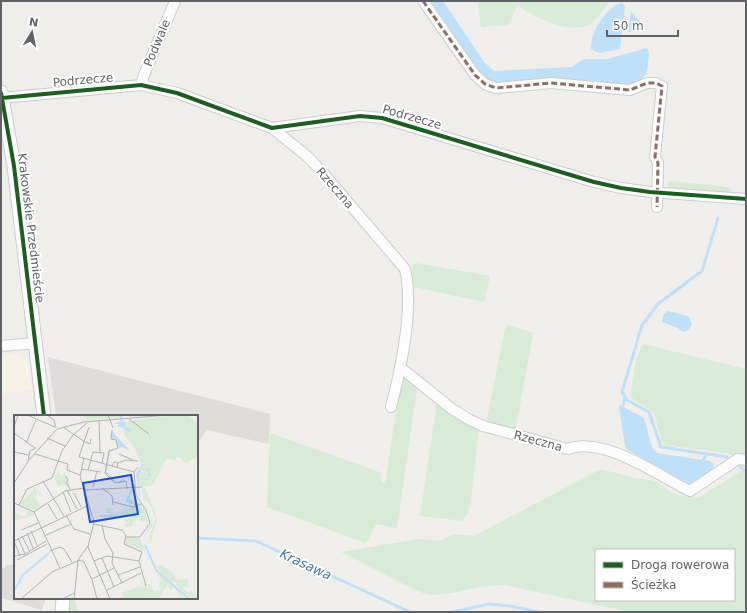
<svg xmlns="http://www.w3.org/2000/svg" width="747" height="613" viewBox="0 0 747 613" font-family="'DejaVu Sans',sans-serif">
<rect width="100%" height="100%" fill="#efeeea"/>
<!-- commercial -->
<path fill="#f7f3e4" d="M12,354L28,362L32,390L1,394V356Z"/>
<!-- industrial -->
<path fill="#dfddda" d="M48,357L270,414L269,444L207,430L197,444V416H56Z
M6,565H15V598H46L42,610L1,598V568H6Z"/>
<!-- green -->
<path fill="#d8ebd6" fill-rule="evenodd" d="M478,1H608V4C603,10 595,22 588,25C564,34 537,17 517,6L508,25L481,27Z
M671,181L729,187L732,191L730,193L668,189L667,184Z
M416,263L490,276L484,302L414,287L412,266Z
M506,324L533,333L515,433L486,424Z
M643,344L746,369V608L741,612H630L504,585C479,584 455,595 430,595C421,595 355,558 341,552L418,539L441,541L454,534L474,536L601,469L634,478L655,481L674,494L698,498L746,468L728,453L665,445L662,442L654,412L630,397L636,360ZM596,550H734V600H596Z
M402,374L417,388L397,528L376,524L366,543L267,507L270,433L382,473L380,480L385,484Z
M437,402L456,417L479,429L470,509L463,521L420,516Z
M69,598H74L79,612H70Z"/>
<!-- water -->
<path fill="#bfe0f9" d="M431,1H443L484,62L494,71L572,67L584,59H607L647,48L649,53L647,73L634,86L563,79L502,84L491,82L481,73L436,12L435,7Z
M622,2L625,7L620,49L599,53L591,49C590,32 606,8 622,2Z
M631,12L641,22L640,27L635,31L629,32L628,30Z
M668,311L688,316L692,323C691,328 688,332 682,332L678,328L662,322L663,315Z
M620,405L644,418L652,447L657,453L709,461L714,464L712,470L689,484L628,450L625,446L619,406Z"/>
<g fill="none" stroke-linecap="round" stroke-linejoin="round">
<!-- stream -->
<path stroke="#bfe0f9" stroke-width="3" d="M718,218L702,271L658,304L642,325L622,392L627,400L649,412L661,447L727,457
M623,406L625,398
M703,460L707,454
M740,467L746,471
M197,538L256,541L410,612
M452,612L489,604L510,606L538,612"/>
<!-- minor casing -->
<g stroke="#cbcccc" stroke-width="12">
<path id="minor" d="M423,1L475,75L485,84L496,88L551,83L630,90L647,83H656L662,86L655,157L658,163L657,207
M141,85L144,75L175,1
M2,98L141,85L177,93L272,128L360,116L382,118L594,182L621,188L650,192L746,199
M272,128L307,156L323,173L405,269C414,307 401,369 391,407
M1,346L35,343
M401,368L452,409L470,420L483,426L568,449C603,435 659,476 690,491L738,459L746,460"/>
</g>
<!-- tertiary casing -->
<g stroke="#cbcccc" stroke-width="15">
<path id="tertiary" d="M1,92L14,166L44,416
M62,612L63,598"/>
</g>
<!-- minor -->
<use href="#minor" stroke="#fdfcfc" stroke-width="10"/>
<!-- tertiary -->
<use href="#tertiary" stroke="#fdfcfc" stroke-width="13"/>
<!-- quiet -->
<path stroke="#8d6e63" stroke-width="3" stroke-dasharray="6 3" stroke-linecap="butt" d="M423,1L475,75L485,84L496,88L551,83L630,90L647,83H656L662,86L655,157L658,163L657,207"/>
<!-- cycleway casing -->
<g stroke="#fff" stroke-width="6">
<path id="cycleway" d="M1,93L14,166L44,416
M2,98L141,85L177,93L272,128L360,116L382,118L594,182L621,188L650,192L746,199"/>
</g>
<!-- cycleway -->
<use href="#cycleway" stroke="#1b5e20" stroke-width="4"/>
</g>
<g text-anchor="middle" stroke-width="4" stroke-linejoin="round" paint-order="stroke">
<!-- street labels -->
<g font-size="12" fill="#5f6368" stroke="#fff">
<text transform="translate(157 43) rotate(-67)" y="4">Podwale</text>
<text transform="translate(83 80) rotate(-5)" y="4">Podrzecze</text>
<text transform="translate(412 117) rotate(16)" y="4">Podrzecze</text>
<text transform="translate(335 188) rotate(49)" y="4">Rzeczna</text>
<text transform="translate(31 228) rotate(83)" y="4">Krakowskie Przedmieście</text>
<text transform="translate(538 441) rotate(15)" y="4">Rzeczna</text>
</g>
<!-- water labels -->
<g font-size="13" font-style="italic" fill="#4174aa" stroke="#fff">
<text transform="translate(306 564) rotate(25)" y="5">Krasawa</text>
</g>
</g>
<!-- overview -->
<g transform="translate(14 415)">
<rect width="184" height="184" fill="#efeeea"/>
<path d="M69,0L102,1L108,0L106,2L74,5ZM161,0H172L184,8V41L172,48L179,56L167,43L162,42V45L153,43L139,70L125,72L123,59L126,53L133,55L136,61L133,65L127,66L135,64L136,59L134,54L128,53L129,49L122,34L111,21L107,7ZM45,57L47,61L51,59L56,73L49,69L44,72L40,62ZM18,71L29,81L26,82L22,75L23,82L18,78L27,91L22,95L15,93L21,97L6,89L20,74ZM128,72L131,73L136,84L143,104L137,129L135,121L142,104L136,90L130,84ZM114,83L123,84L128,91L123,99L103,101L92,98L91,93L99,94V88V99L122,90L116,89ZM130,92L134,109L133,106H126L124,102L120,105L122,112L119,105L118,112H110L112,108L110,104L122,102ZM12,96L18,97L20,100L0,106V97L9,102L14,100ZM112,122L126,123L130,134L111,129ZM147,150L157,156L163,165L174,164V172H168L174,178L178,175L179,180L181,176V181L184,180V184H177L162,170V167H158L146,157L143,151ZM142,157L161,171L169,182H166L160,172L156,176L154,169L144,184H110L108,178L125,171L127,173L132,171L137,180L133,167L141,177L143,175L146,177L145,168L148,165Z" fill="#d8ebd6"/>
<path d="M100,0H109L108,6H111L112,12L119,15L116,17L108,12L109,13L111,21L122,35L129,49L127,53L134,54L136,59L134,65H124L126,81L134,92L139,106L138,110L130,121L133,133L130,120L139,107L134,92L125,80L122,59L128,49L121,34L111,21L109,13L105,11L102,13L105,9H99L107,6L106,2ZM127,53L134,56V64L124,65ZM98,16L115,35L108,32L96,36L93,57L102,67L108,65L109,61L111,67L101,68L91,58L95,37L105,33L102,24H97Z" fill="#bfe0f9" fill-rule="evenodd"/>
<path fill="none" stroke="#bfe0f9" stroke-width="2" d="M118,74L113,86L121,89M86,101H122L128,93M131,130L142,155L175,184M0,176L9,160L36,137"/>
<path fill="none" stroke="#b1b2b2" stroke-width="1" d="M13,0L41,12M33,0L40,5L42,12M94,0L99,13M115,4L135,19M85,5L86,38M0,12L4,0M49,12L71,27L76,29L77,24M75,12L65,42L120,57M98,15L97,24L102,25L104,33L95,36L91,58L101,68L112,66L113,74M0,18L21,33M33,23L51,31M12,28L22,5M0,37L15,40M21,39L54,49L53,55L66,60M105,39L119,45M70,43L66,61L80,107L74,132L96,184M14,46L16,36L22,33M104,48L112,45L124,46M98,51L100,47L104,48L103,52M67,54L87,57M74,55L79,37L90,38L88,48M52,61L54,66L52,67L56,74M29,66L50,101M0,68L15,45L43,14L70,7L153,0M79,72L83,56M88,73L98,81L99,90M53,75L63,94M71,75L128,72M49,77L57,97M60,78L67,92M99,87L119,92L127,89M0,88L20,97M34,89L43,104M5,90L13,74L38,63L48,36L59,20L73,8M20,97L46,153M20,97L51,76L70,73M52,100L60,114L76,119M80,109L108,115L112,121L110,129L128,137L125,146L132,171M88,110L91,124L99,138L98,148L108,168M7,115L24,108M17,116L23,130M13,118L19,133M8,121L15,135M30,121L57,109M112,122H126L136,108L132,95L122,80L120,57L124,52M4,123L11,139M0,126L75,90M0,126L6,141M36,136L46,132L50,134L58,147M0,141L11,139L32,126M88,143L100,172M3,145L33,129M80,146L93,141L125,146M104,160L126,152M78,164L100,153M93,175L127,158M7,184L38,157L66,145L70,147L78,165L83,184M49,184L60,178M60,184L64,145L74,131"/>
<path fill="#1d4ed8" fill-opacity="0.15" stroke="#1d4ed8" stroke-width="2" d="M117,60L124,99L76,107L69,68Z"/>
<rect width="184" height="184" fill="none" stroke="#5f6368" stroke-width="2"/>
</g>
<!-- border -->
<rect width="747" height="613" fill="none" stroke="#5f6368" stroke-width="4"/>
<!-- legend -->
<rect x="595" y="549" width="140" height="52" fill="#ffffff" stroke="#bfc1c3"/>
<rect x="603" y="562" width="20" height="6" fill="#1b5e20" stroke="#bfc1c3"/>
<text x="631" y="569" font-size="12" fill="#5f6368">Droga rowerowa</text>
<rect x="603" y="582" width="20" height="6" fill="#8d6e63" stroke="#bfc1c3"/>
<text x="631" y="589" font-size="12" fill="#5f6368">Ścieżka</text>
<!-- north arrow -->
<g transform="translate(32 32) rotate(10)" stroke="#ffffff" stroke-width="3" paint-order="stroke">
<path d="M0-3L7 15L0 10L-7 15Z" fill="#5f6368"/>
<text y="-6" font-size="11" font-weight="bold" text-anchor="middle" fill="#5f6368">N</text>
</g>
<!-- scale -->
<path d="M607 30v6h71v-6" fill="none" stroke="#5f6368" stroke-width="2"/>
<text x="613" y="30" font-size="12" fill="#5f6368" stroke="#ffffff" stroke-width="3" paint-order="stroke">50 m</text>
</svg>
